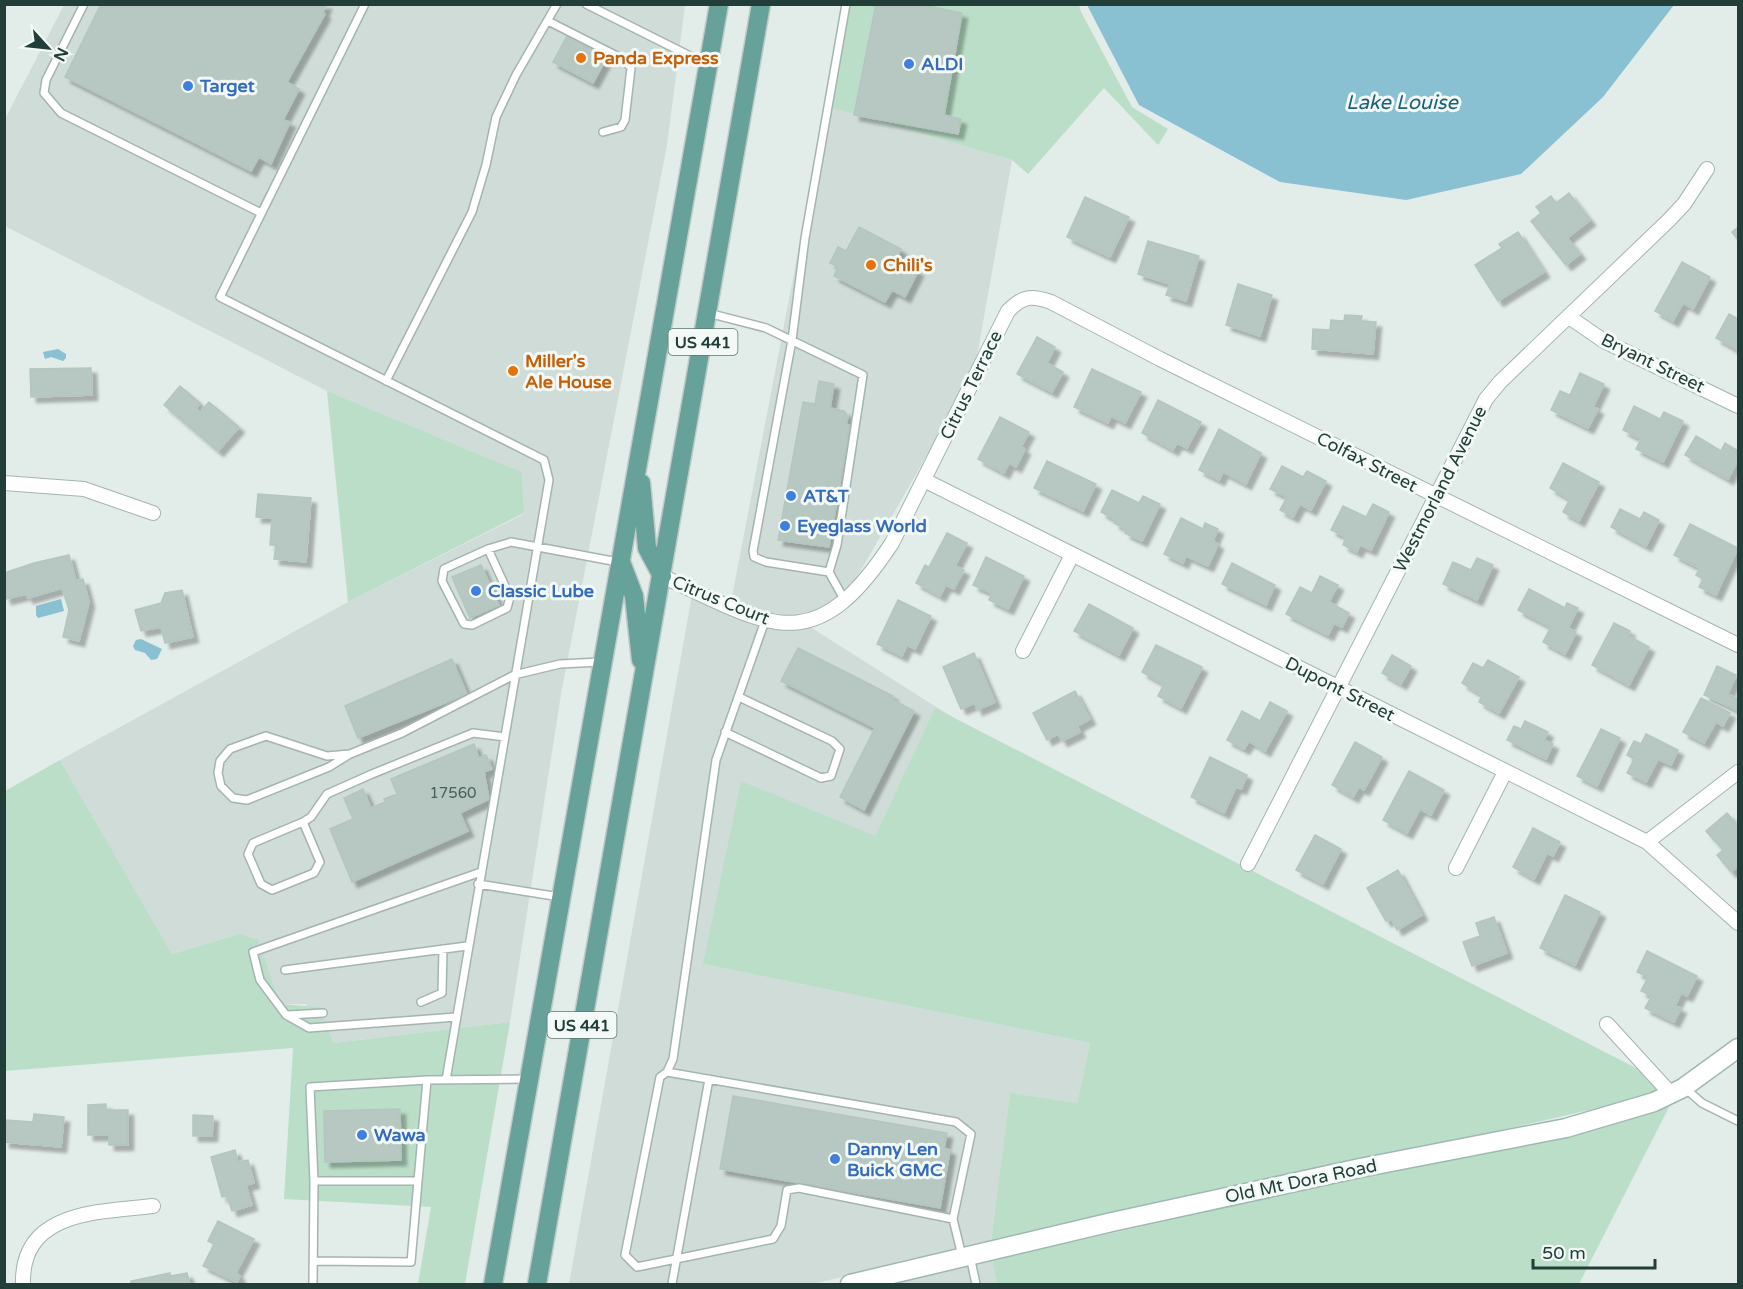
<svg xmlns="http://www.w3.org/2000/svg" width="1743" height="1289" viewBox="0 0 1743 1289" font-family="'Varela Round',sans-serif">
<defs>
<filter id="shadow"><feDropShadow dx="5.5" dy="5.5" stdDeviation="1.5" flood-color="#0004"/></filter>
</defs>
<rect width="100%" height="100%" fill="#e2ece9"/>
<!-- built -->
<path fill="#d0dcd8" d="M64,5H685L667,145L561,694L510,1022L333,1043L306,1004H280L239,934L172,954L60,760L348,602L524,514L522,472L327,391L5,226L4,121Z
M826,106L1012,160L974,373L845,598L814,615L796,618L960,722L935,709L875,836L703,964L1090,1043L1077,1103L1010,1094L991,1242L812,1284H569L693,589L731,602Z
M992,1260L997,1284H888Z"/>
<!-- green -->
<path fill="#bbdec8" d="M847,5H1079L1081,12L1132,107L1168,129L1158,145L1104,88L1028,174L1012,160L826,106Z
M327,391L522,472L524,513L348,602Z
M935,708L1669,1085L1633,1100L1467,1138L991,1242L1010,1093L1077,1103L1090,1043L703,964L741,781L875,836Z
M60,760L172,954L239,934L258,940L280,1004L319,1007L333,1043L510,1022L465,1284H418L431,1207L284,1199L293,1048L5,1071V791Z
M1670,1105L1579,1284H997L992,1260L1363,1177L1570,1137Z"/>
<!-- water -->
<path fill="#89c0d2" d="M1087,5V4L1674,5L1603,97L1521,174L1406,200L1280,182L1139,105Z
M58,349L66,354V358L63,361L51,357L45,359L43,352Z
M61,599L64,611L38,618L36,615V606Z
M141,639L162,649L157,659L151,660L145,653L135,650L133,646L136,640Z"/>
<!-- building -->
<path fill="#b7c7c2" stroke="#b4c6c0" stroke-width="1.5" filter="url(#shadow)" d="M101,4H326L323,12L325,14L287,82L299,89L283,120L290,122L271,164L259,157L251,171L65,77Z
M876,4H919L962,13L944,115L961,119L958,134L854,115Z
M568,34L608,55L593,83L553,62Z
M1569,193L1590,220L1567,238L1580,254L1566,265L1531,221L1541,213L1536,207L1551,196L1556,203Z
M1085,197L1129,217L1110,257L1067,237Z
M859,227L901,249L896,259L918,271L905,297L892,290L885,302L834,276L838,267L830,263L838,247L846,251Z
M1738,227V240L1732,232Z
M1518,232L1544,272L1498,301L1475,265L1502,248L1499,244Z
M1148,241L1199,256L1186,301L1166,295L1170,284L1138,274Z
M1682,262L1710,277L1693,309L1683,303L1673,321L1655,311Z
M1238,284L1272,295L1260,336L1226,325Z
M1729,314L1738,319V350L1716,338Z
M1345,315L1362,316L1361,321L1376,322L1373,354L1312,349L1313,329L1330,330L1331,320L1344,321Z
M1037,337L1055,347L1047,363L1063,372L1052,392L1017,374Z
M91,368L92,395L31,397L30,369Z
M1092,369L1141,392L1125,423L1111,416L1108,423L1074,407Z
M1580,373L1604,384L1593,407L1598,409L1588,428L1551,410L1560,391L1570,395Z
M819,381L834,384L830,408L844,411L848,417L846,425H850L829,547L778,540L803,402L815,404Z
M180,386L200,403L196,409L200,412L209,402L239,427L218,451L164,405Z
M1158,400L1201,422L1187,448L1177,443L1173,450L1142,433Z
M1634,406L1660,419L1664,412L1683,421L1663,462L1636,449L1641,439L1623,430Z
M1000,417L1029,432L1021,447L1025,449L1016,467L1009,463L1004,473L978,459Z
M1219,429L1261,453L1246,484L1223,472L1219,480L1199,470Z
M1696,436L1721,451L1725,443L1738,451V460L1728,479L1685,455Z
M1047,461L1096,484L1083,511L1034,488Z
M1563,463L1599,482L1579,521L1563,512L1570,499L1550,488Z
M1282,466L1303,477L1307,471L1326,481L1311,510L1300,504L1293,517L1280,510L1287,497L1270,489Z
M1112,490L1139,503L1143,496L1160,504L1142,541L1125,533L1126,529L1114,523L1116,520L1101,512Z
M258,494L311,498L306,562L274,559L276,545H270L272,518L256,517Z
M1373,504L1389,512L1371,550L1360,545L1357,552L1343,545L1346,537L1331,530L1343,506L1366,517Z
M1620,509L1640,519L1644,512L1659,520L1646,546L1611,527Z
M1181,518L1203,529L1205,523L1218,529L1213,541L1218,544L1208,566L1186,556L1183,563L1164,554Z
M1690,524L1738,548L1716,595L1699,587L1703,579L1696,575L1700,568L1674,555Z
M947,533L967,543L955,566L964,570L954,589L946,585L940,596L916,583L925,565L929,567Z
M69,555L76,581L83,579L89,602L79,641L63,637L69,610L62,588L28,598L26,594L6,599L4,593V573L34,563Z
M986,557L1024,576L1008,609L989,600L992,593L973,585Z
M1477,558L1493,565L1477,600L1443,584L1453,562L1471,570Z
M1232,563L1275,585L1266,605L1222,584Z
M481,565L499,605L470,618L452,577Z
M1320,576L1338,585L1329,602L1349,613L1342,627L1334,623L1328,635L1286,614L1300,587L1312,593Z
M1529,589L1565,608L1567,603L1578,608L1568,628L1576,632L1565,654L1543,642L1551,627L1518,610Z
M182,590L193,637L165,643L161,627L141,631L135,610L161,603L165,593Z
M898,600L931,616L915,649L907,645L902,656L877,644Z
M1089,604L1133,628L1119,655L1074,631Z
M1614,623L1630,631L1627,635L1649,647L1629,685L1592,665Z
M1156,645L1202,667L1181,708L1158,696L1164,684L1142,672Z
M798,648L893,696L891,699L914,711L864,810L840,797L875,728L781,681Z
M974,653L995,702L977,710L975,703L961,709L943,667Z
M1392,655L1411,666L1401,684L1382,673Z
M452,659L467,694L358,738L345,706Z
M1488,660L1519,677L1499,713L1479,702L1482,695L1462,683L1473,663L1483,668Z
M1717,666L1736,675L1728,694L1738,699L1737,710L1704,695Z
M1075,691L1090,719L1077,726L1080,732L1062,741L1058,734L1047,740L1033,713Z
M1701,698L1730,713L1723,726L1716,722L1704,743L1683,732Z
M1270,702L1287,711L1265,751L1249,741L1244,749L1227,740L1242,711L1260,721Z
M1525,721L1548,732L1544,740L1553,744L1546,759L1507,740L1514,726L1521,729Z
M1601,729L1620,738L1597,786L1577,776Z
M1646,734L1678,750L1671,765L1658,759L1646,782L1627,773L1634,759L1627,755L1634,741L1641,744Z
M1355,742L1382,757L1364,790L1359,787L1353,797L1332,785Z
M474,744L479,758L486,755L492,769L484,772L489,799L460,813L468,831L352,882L330,829L353,819L344,798L363,789L371,808L385,802L384,799L397,794L391,779Z
M1210,757L1247,775L1241,789L1236,787L1224,813L1191,797Z
M1409,771L1444,790L1431,815L1420,809L1407,833L1383,820Z
M1727,813L1738,826V866L1731,872L1717,855L1723,850L1706,831Z
M1533,828L1560,842L1553,856L1547,853L1534,879L1513,867Z
M1315,835L1341,849L1323,884L1296,870Z
M1398,870L1422,915L1397,930L1391,919L1386,921L1367,888Z
M1565,895L1600,912L1575,965L1540,948Z
M1494,917L1507,953L1472,966L1463,942L1480,936L1476,923Z
M1647,951L1697,976L1687,996L1681,993L1675,1006L1681,1008L1674,1022L1645,1008L1652,996L1641,991L1648,977L1637,972Z
M733,1096L947,1133L944,1148L950,1150L940,1208L720,1169Z
M106,1104V1110H128V1145H109V1135H88V1105Z
M400,1109L401,1160L325,1162L324,1111Z
M34,1114L64,1117L61,1147L4,1142L6,1120L33,1122Z
M193,1115L213,1116L212,1136H193Z
M235,1150L238,1162L248,1160L254,1183L246,1185L252,1205L232,1211L227,1196L222,1197L211,1157Z
M218,1221L254,1239L236,1273L240,1276L237,1282L203,1266L214,1244L208,1241Z
M170,1273V1276L187,1273L190,1284H131V1281Z"/>
<g fill="none" stroke-linecap="round" stroke-linejoin="round">
<!-- lane casing -->
<g stroke="#a5b4b1" stroke-width="10">
<path id="lane" d="M84,4L46,80L44,93L61,113L261,213
M365,4L220,297L544,460L549,480L446,1080
M586,4L706,64
M548,21L623,59L631,68L625,120L621,127L603,132
M708,313L766,328L863,375L837,545L829,572L845,601
M386,381L472,212L486,165L496,117L516,75L557,4
M488,549L510,597L507,608L472,625L464,624L442,581L444,569L488,549L511,542L618,562
M829,572L766,562L754,557L753,551L792,340L805,238L846,4
M765,621L716,760L673,1059L667,1072L660,1077L625,1255L637,1267L773,1239L781,1226L787,1190L799,1188L953,1219L962,1256
M725,732L821,778L831,776L840,749L832,741L739,697
M350,754L329,767L247,800L233,798L221,786L218,773L220,761L230,749L266,736L327,756L350,754L402,733L514,675L560,664L600,662
M303,822L320,862L314,873L272,890L261,884L248,854L253,843L303,822L311,817L327,794L372,774L473,733L505,737
M478,884L560,897
M285,970L467,946
M421,1002L442,993L443,949
M288,1015L323,1013
M456,1017L309,1028L286,1015L260,980L253,952L481,872
M667,1072L956,1122L971,1134L953,1219
M1686,1089L1702,1103L1738,1121
M314,1181L310,1087L427,1080
M418,1181L427,1080L527,1079
M970,1256L976,1284
M313,1284L314,1181H418L411,1262L313,1261
M672,1284L709,1079"/>
</g>
<!-- street casing -->
<g stroke="#a5b4b1" stroke-width="16">
<path id="street" d="M1569,317L1604,341L1738,406
M924,480L1647,842L1738,923
M4,483L84,489L153,513
M662,576C770,626 814,662 892,543L1008,311C1023,296 1031,295 1051,302L1160,359L1738,645
M1023,651L1072,555
M1647,842L1738,772
M1248,864L1486,399L1500,382L1669,220L1684,204L1707,169
M1456,868L1505,772
M1607,1024L1671,1094
M23,1284C21,1211 98,1212 153,1206"/>
</g>
<!-- secondary casing -->
<g stroke="#a0b8b2" stroke-width="21">
<path id="secondary" d="M850,1284L1112,1222L1360,1168L1566,1128L1654,1102L1683,1088L1738,1048"/>
</g>
<!-- primary casing -->
<g stroke="#c1c9c8" stroke-width="21">
<path id="primary" d="M641,483L647,548L662,576
M621,562L634,596L641,660
M493,1284L719,4
M537,1284L761,4"/>
</g>
<!-- lane -->
<use href="#lane" stroke="#fff" stroke-width="7"/>
<!-- street -->
<use href="#street" stroke="#fff" stroke-width="14"/>
<!-- secondary -->
<use href="#secondary" stroke="#fff" stroke-width="18"/>
<!-- primary -->
<use href="#primary" stroke="#66a299" stroke-width="18"/>
</g>
<!-- markers -->
<g fill="#e8710a" stroke="#f3f9f6" stroke-width="2">
<circle cx="581" cy="58" r="6"/>
<circle cx="871" cy="265" r="6"/>
<circle cx="513" cy="371" r="6"/>
</g>
<g fill="#3f7fe0" stroke="#f3f9f6" stroke-width="2">
<circle cx="909" cy="64" r="6"/>
<circle cx="188" cy="86" r="6"/>
<circle cx="791" cy="496" r="6"/>
<circle cx="785" cy="526" r="6"/>
<circle cx="476" cy="591" r="6"/>
<circle cx="362" cy="1135" r="6"/>
<circle cx="835" cy="1159" r="6"/>
</g>
<g text-anchor="middle" stroke-width="6" stroke-linejoin="round" paint-order="stroke">
<!-- number labels -->
<g font-size="15" fill="#47605b">
<text x="453" y="798">17560</text>
</g>
<!-- shield labels -->
<g fill="#f3f9f6" stroke="#617672" stroke-width="1.5">
<rect x="668.5" y="329" width="69" height="26" rx="4.5"/>
<rect x="547.5" y="1012" width="69" height="26" rx="4.5"/>
</g>
<g font-size="16" font-weight="bold" fill="#223e39">
<text x="703" y="348">US 441</text>
<text x="582" y="1031">US 441</text>
</g>
<!-- food labels -->
<g font-size="18" font-weight="bold" fill="#c56008" stroke="#f3f9f6" text-anchor="start">
<text x="593" y="64">Panda Express</text>
<text x="883" y="271">Chili's</text>
<text x="525" y="367">Miller's<tspan x="525" dy="21">Ale House</tspan></text>
</g>
<!-- shop labels -->
<g font-size="18" font-weight="bold" fill="#366cbe" stroke="#f3f9f6" text-anchor="start">
<text x="921" y="70">ALDI</text>
<text x="200" y="92">Target</text>
<text x="803" y="502">AT&amp;T</text>
<text x="797" y="532">Eyeglass World</text>
<text x="488" y="597">Classic Lube</text>
<text x="374" y="1141">Wawa</text>
<text x="847" y="1155">Danny Len<tspan x="847" dy="21">Buick GMC</tspan></text>
</g>
<!-- street labels -->
<g font-size="18" fill="#223e39" stroke="#f3f9f6">
<text transform="translate(1653 363) rotate(26)" y="6">Bryant Street</text>
<text transform="translate(971 385) rotate(-64)" y="6">Citrus Terrace</text>
<text transform="translate(1367 462) rotate(27)" y="6">Colfax Street</text>
<text transform="translate(1440 489) rotate(-63)" y="6">Westmorland Avenue</text>
<text transform="translate(721 600) rotate(22)" y="6">Citrus Court</text>
<text transform="translate(1340 689) rotate(27)" y="6">Dupont Street</text>
<text transform="translate(1301 1181) rotate(-12)" y="6">Old Mt Dora Road</text>
</g>
<!-- water labels -->
<g font-size="20" font-style="italic" fill="#1b617a" stroke="#f3f9f6">
<text x="1402" y="109">Lake Louise</text>
</g>
</g>
<!-- border -->
<rect width="1743" height="1289" fill="none" stroke="#223e39" stroke-width="12"/>
<!-- north arrow -->
<g transform="translate(48 48) rotate(117)" stroke="#f3f9f6" stroke-width="4.5" paint-order="stroke">
<path d="M0-4.5L10 22L0 15L-10 22Z" fill="#223e39"/>
<text y="-9" font-size="16" font-weight="bold" text-anchor="middle" fill="#223e39">N</text>
</g>
<!-- scale -->
<path d="M1533 1259v9h122v-9" fill="none" stroke="#223e39" stroke-width="3"/>
<text x="1542" y="1259" font-size="18" fill="#223e39" stroke="#f3f9f6" stroke-width="4.5" paint-order="stroke">50 m</text>
</svg>
